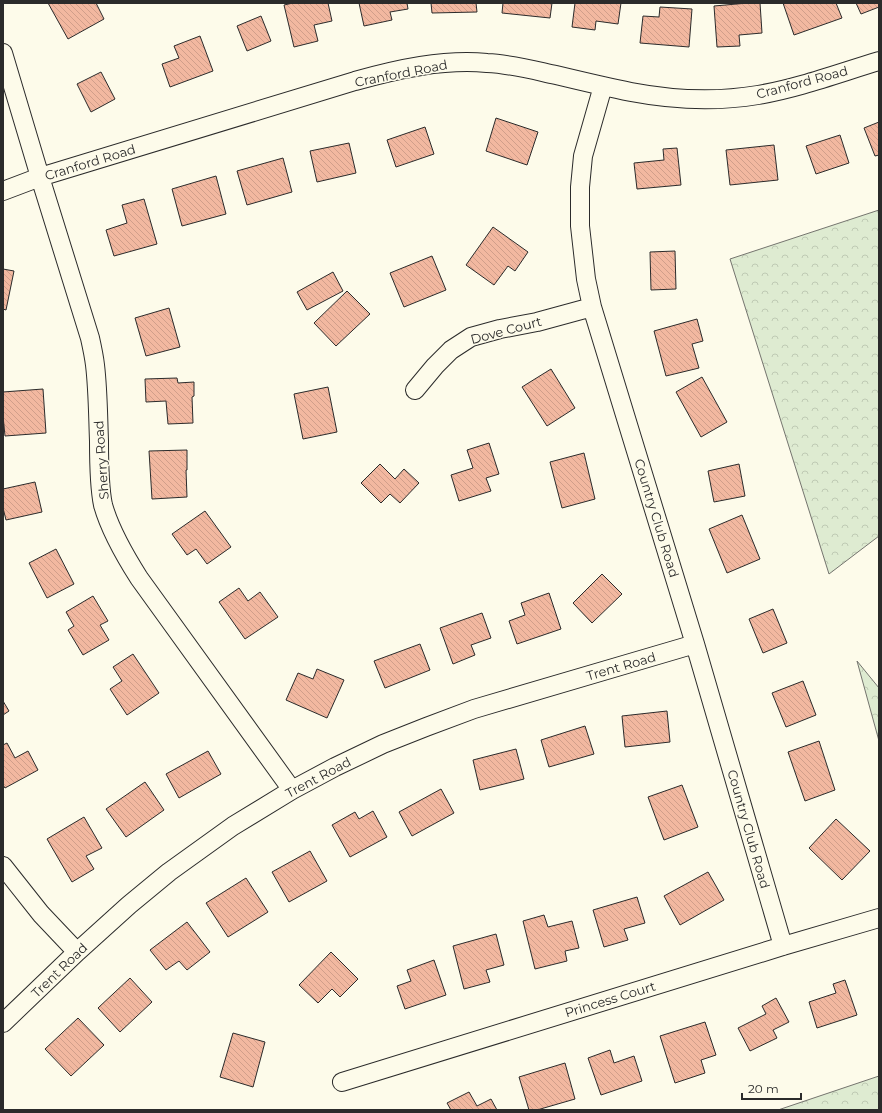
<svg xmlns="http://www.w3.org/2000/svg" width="882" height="1113" viewBox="0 0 882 1113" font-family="Montserrat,sans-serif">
<defs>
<pattern id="forest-crowns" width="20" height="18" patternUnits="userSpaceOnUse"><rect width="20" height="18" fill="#deebd1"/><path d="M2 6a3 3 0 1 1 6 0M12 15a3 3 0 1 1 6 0" fill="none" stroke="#bfcab4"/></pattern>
<pattern id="building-back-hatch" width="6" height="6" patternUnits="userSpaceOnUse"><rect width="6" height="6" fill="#f2b8a0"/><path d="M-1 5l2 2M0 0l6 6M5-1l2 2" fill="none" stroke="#d09e8a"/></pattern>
</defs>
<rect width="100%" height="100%" fill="#fdfbea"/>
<!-- forest -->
<path fill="url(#forest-crowns)" stroke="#74746e" d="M879,210V536L829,574L730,259Z
M857,661L879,688V741Z
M879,1076V1110H778Z"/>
<!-- building -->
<path fill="url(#building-back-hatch)" stroke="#2b2b2b" d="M48,3H96L104,19L68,39Z
M293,3H328L332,21L314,25L318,41L294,47L284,5Z
M359,3H407L408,9L390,12L392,20L364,26Z
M431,3H476L477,12L432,13Z
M503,3H552L550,18L502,13Z
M575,3H621L618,24L596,21L595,30L572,27Z
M748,3H760L762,33L739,35L740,46L717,47L714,6Z
M783,3H836L842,18L794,35Z
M856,3H879V7L861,14Z
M660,7L692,9L689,47L640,43L643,16L659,17Z
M261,16L271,41L247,51L237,26Z
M200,36L213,71L170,87L162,64L179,58L174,46Z
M101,72L115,99L91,112L77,84Z
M496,118L538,132L527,165L486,151Z
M879,122V155L875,156L864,128Z
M425,127L434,154L396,167L387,140Z
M840,135L849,163L816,174L806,146Z
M349,143L356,173L317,182L310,151Z
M774,145L778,180L730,185L726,150Z
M677,148L681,185L637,189L634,163L664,160L663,149Z
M283,158L292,192L247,205L237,171Z
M216,176L226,214L182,226L172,189Z
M144,199L157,244L114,256L106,230L127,223L122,205Z
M493,227L528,252L515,271L508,266L494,285L466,265Z
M675,251L676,289L651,290L650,252Z
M432,256L446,290L404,307L390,273Z
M3,269L14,271L6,310L3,309Z
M333,272L343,291L307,310L297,292Z
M347,291L370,314L336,346L314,323Z
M169,308L180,347L146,356L135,318Z
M697,319L703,341L692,344L699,368L666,376L654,331Z
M551,369L575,408L547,426L522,387Z
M702,377L727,422L701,437L676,392Z
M177,378L178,383L194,382V396L192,397L193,423L168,424L166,401L146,402L145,379Z
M328,387L337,432L303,439L294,394Z
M43,389L46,433L5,436L3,416V392Z
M489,443L499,474L486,478L491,491L459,501L451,475L473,468L467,450Z
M187,450V470H186L187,497L152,499L149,451Z
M584,453L595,499L562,508L550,462Z
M380,464L395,479L404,469L419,483L400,503L390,494L381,503L361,483Z
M739,464L745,496L714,502L708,471Z
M35,482L42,512L6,520L3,508V489Z
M205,511L231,547L207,564L196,549L187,555L172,534Z
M742,515L760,559L727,573L709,529Z
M56,549L74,584L47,598L29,563Z
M602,574L622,594L592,623L573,603Z
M239,588L248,601L260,592L278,617L245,639L219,602Z
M549,593L561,629L517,644L509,621L525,615L521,603Z
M93,596L108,621L100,625L109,640L83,655L68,630L74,626L66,612Z
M773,609L787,643L763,653L749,619Z
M482,613L491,638L471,645L475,655L453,664L440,628Z
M420,644L430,670L385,688L374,661Z
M133,654L159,693L127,715L110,689L122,681L113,667Z
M317,669L344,680L327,718L286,700L298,673L313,679Z
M803,681L816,715L786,727L772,693Z
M3,701L9,711L3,715Z
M667,711L670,742L625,747L622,716Z
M585,726L594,754L549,767L541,740Z
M819,741L835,790L805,801L788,752Z
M7,743L15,758L28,751L38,770L5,788L3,785V745Z
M516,749L524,779L480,790L473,760Z
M208,751L221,774L179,798L166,774Z
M145,782L164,810L126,837L106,809Z
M682,785L698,827L664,840L648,797Z
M441,789L454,813L412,836L399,812Z
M373,811L387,837L350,857L332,825L355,812L359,819Z
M84,817L102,848L86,856L94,869L72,882L47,839Z
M836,819L870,851L842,880L809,848Z
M310,851L327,881L289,902L272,872Z
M708,872L724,900L680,925L664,896Z
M246,878L268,912L228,937L206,903Z
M637,897L645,923L624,929L628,940L604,947L593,910Z
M544,915L548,927L572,921L579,948L565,951L567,961L535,969L523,921Z
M187,922L210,952L187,970L179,961L166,970L150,950Z
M496,934L504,965L486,970L490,982L464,989L453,946Z
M331,952L358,979L340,997L332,989L318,1003L299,985Z
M434,960L446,995L405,1009L397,986L411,981L407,970Z
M130,978L152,1002L120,1032L98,1008Z
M845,980L857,1015L817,1028L809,1002L836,993L833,984Z
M776,998L789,1022L773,1030L777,1038L750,1051L738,1028L766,1014L762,1006Z
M78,1018L104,1045L71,1076L45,1049Z
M705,1022L716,1055L701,1060L705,1073L675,1083L660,1036Z
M233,1033L265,1042L253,1087L220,1077Z
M610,1050L614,1063L634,1056L642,1081L601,1095L588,1058Z
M565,1063L575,1099L537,1110H529L519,1077Z
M469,1092L477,1106L491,1099L497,1110H451L447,1103Z"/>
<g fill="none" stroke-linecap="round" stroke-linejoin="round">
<!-- minor casing -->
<g stroke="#2b2b2b" stroke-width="20">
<path id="minor" d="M3,53L40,177L90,338C92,347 94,356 95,365C98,390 98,416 99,441C99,460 99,486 103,505C110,530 125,556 139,578L292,790
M603,86L583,156L580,187V226L586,279L592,307L695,644L783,946
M3,191L40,177L355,81C398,69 443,59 487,63C511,64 533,70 556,75C581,81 606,87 631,92C673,100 716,102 758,95C799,88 839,73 879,61
M415,390L435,366L451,350L471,337L500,329L537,322L592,307
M3,866L41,914L77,952
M3,1023L77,952L129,905L169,872L233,826L292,790L335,767L383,744L426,727L474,709L695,644
M342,1082L783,946L879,918"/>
</g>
<!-- minor -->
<use href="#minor" stroke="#fdfbea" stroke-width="18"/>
</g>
<g text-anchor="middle" stroke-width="3" stroke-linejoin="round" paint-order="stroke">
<!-- street labels -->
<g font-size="13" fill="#2b2b2b" stroke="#fdfbea">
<text transform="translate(401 73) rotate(-11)" y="5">Cranford Road</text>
<text transform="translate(802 82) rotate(-15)" y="5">Cranford Road</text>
<text transform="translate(90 162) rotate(-17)" y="5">Cranford Road</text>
<text transform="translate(506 330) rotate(-15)" y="5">Dove Court</text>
<text transform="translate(101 460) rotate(-94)" y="5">Sherry Road</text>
<text transform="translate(657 518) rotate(73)" y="5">Country Club Road</text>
<text transform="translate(621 666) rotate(-16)" y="5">Trent Road</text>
<text transform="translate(318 777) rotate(-28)" y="5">Trent Road</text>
<text transform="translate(749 829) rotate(74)" y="5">Country Club Road</text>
<text transform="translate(59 970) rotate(-44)" y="5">Trent Road</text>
<text transform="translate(610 999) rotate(-17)" y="5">Princess Court</text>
</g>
</g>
<!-- border -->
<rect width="882" height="1113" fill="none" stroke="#2b2b2b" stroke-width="8"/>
<!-- scale -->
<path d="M742 1093v6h59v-6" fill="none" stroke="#2b2b2b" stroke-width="2"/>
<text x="748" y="1093" font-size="12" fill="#2b2b2b" stroke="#fdfbea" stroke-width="3" paint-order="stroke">20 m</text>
</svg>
